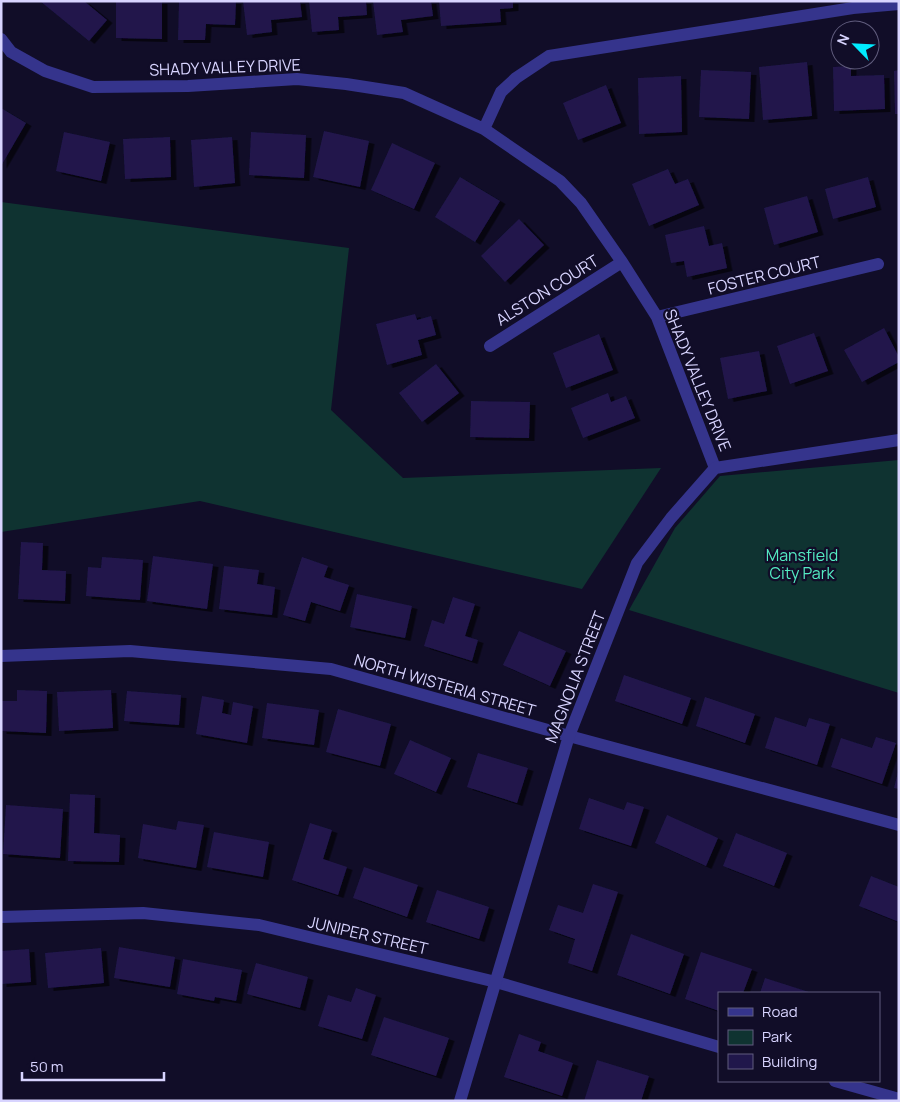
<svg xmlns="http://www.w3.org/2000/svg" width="900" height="1102" viewBox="0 0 900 1102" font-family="Manrope,sans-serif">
<defs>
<filter id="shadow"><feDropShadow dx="5.5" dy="3" stdDeviation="0" flood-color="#0009"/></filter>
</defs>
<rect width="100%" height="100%" fill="#110d28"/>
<!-- green -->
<path fill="#0f3331" d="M1,202L349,248L331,410L403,478L661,468L582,589L200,501L1,532Z
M899,460V693L629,610L675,528L720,476Z"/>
<!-- building -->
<path fill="#20174b" filter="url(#shadow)" d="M40,1H84L107,20L89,41Z
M116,1H162V39L116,38Z
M179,1H236L235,25L206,24L205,40H178Z
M243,1H300L302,17L271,20L272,32L247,35Z
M309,1H366L367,15L338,17L339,30L312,32Z
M373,1H431L433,16L401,20L403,32L377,35Z
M439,1H513V8L500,9L501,22L441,26Z
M807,62L812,116L763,120L759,67Z
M851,66V76L884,75L885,109L834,111L833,67Z
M701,70L751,72L749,119L699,117Z
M899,70V114H895L894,71Z
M681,76L682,132L639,134L638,78Z
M606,85L621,123L578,140L563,103Z
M1,108L26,123L1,166Z
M324,131L369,141L360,187L313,177Z
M64,132L110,142L101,181L56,171Z
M251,132L306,135L304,178L249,175Z
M170,137L171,177L125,179L123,139Z
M232,137L235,183L194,187L191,140Z
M392,143L435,163L414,209L371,190Z
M668,169L675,184L688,179L699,205L649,226L632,184Z
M460,177L500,201L475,242L435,217Z
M868,177L876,207L833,219L825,189Z
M807,196L818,232L774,245L764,208Z
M519,219L544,245L505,282L481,256Z
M704,226L709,246L722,243L727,268L687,277L684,261L671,263L665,235Z
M415,314L417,320L431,316L436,335L418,340L422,355L387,365L376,324Z
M884,328L899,357V362L862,382L844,350Z
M814,333L828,371L790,384L777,346Z
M599,334L613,370L566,388L553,353Z
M759,351L767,391L728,399L720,358Z
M436,364L459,393L422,422L399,393Z
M608,393L611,402L626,396L635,418L583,438L571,408Z
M471,401L530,402L529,438L470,437Z
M21,542L43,543L42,570L66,571L65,601L18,599Z
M153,556L213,564L207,609L147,601Z
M102,557L143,560L140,600L86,596L88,567L101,568Z
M302,557L328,566L324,577L349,585L340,611L311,602L305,621L283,615Z
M224,566L259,570L257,584L275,587L272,615L219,609Z
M357,594L412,606L405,638L350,627Z
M453,597L475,604L465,636L478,640L472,661L424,646L432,620L444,624Z
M519,631L566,651L550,686L503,665Z
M624,675L691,698L682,724L615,701Z
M17,690L47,691L46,733L1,731V701H17Z
M111,690L113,728L59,731L57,692Z
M127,691L181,695L179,725L124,721Z
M202,696L224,700L222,713L231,715L233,702L253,706L247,743L196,734Z
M705,697L755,714L745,743L696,726Z
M267,703L319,710L314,745L262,738Z
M338,709L391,724L380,766L326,752Z
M775,717L806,727L809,718L830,724L817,765L765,748Z
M876,737L896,743L882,784L831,767L841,738L872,748Z
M410,740L451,758L436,792L394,774Z
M478,753L528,768L517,803L467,787Z
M898,772H899V789L894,788Z
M70,794L95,795L94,833L120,835L119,862L68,861Z
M589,798L624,810L627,802L644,807L631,846L579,829Z
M6,805L63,809L60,858L3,854Z
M667,815L718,838L706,866L655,843Z
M178,821L204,825L196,868L138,858L143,824L176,830Z
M310,823L332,830L323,859L347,867L338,895L292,880Z
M214,832L269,842L263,877L207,867Z
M736,833L787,853L774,886L723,866Z
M364,867L418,885L407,917L353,898Z
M871,876L899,887V922L859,906Z
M593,884L618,892L592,971L568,963L575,939L549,930L558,905L583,913Z
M437,890L489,907L479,939L426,922Z
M631,934L684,954L670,994L617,975Z
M119,947L175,957L170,987L114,978Z
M101,948L104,983L48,988L45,953Z
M29,949L31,982L1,984V951Z
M701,952L752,969L743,993H719V1011L685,999Z
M183,959L242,970L236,1001L215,997L214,1001L177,994Z
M256,963L308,977L300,1008L247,994Z
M765,978L812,993H760Z
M356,988L376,995L362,1039L318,1026L328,995L351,1002Z
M384,1017L449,1038L436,1076L371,1055Z
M519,1034L541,1042L538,1051L573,1063L562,1096L504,1077Z
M597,1060L649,1076L641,1101H584Z"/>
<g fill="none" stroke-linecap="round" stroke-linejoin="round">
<!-- minor -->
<path stroke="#35348c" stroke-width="12" d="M1,39L11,52L45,71L93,87L188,86L297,79L346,84L404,93L484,129L560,181L581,203L622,262L657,317L715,468
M484,129L501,92L516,78L549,56L853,8L899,4
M657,317L878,264
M490,346L622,262
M1,656L130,651L331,669L569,736L899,825
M1,917L143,913L259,925L496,982L719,1047
M835,1081L899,1099"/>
<!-- tertiary -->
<path stroke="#35348c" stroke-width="12" d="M460,1101L569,736L637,563L671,518L715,468L899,440"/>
</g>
<g text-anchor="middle" stroke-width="4.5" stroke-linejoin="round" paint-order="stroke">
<!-- street labels -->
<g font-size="16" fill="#d8d4ff" stroke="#110d28">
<text transform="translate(225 67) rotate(-2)" y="6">SHADY VALLEY DRIVE</text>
<text transform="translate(764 275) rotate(-14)" y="6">FOSTER COURT</text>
<text transform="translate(547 290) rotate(-32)" y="6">ALSTON COURT</text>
<text transform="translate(698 380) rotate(68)" y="6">SHADY VALLEY DRIVE</text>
<text transform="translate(575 677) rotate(-69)" y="6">MAGNOLIA STREET</text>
<text transform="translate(445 685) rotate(16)" y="6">NORTH WISTERIA STREET</text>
<text transform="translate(368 935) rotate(13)" y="6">JUNIPER STREET</text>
</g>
<!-- park labels -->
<g font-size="16" fill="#54ebc2" stroke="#110d28">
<text x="802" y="561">Mansfield<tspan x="802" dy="18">City Park</tspan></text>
</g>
</g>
<!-- border -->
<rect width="900" height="1102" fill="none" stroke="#d8d4ff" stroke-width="5"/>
<!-- legend -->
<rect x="718" y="992" width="162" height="90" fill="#110d28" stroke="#615d7e"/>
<rect x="728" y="1008" width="25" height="8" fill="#35348c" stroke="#615d7e"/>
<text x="762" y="1017" font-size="15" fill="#d8d4ff">Road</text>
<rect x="728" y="1030" width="25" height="15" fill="#0f3331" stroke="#615d7e"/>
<text x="762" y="1042" font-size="15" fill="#d8d4ff">Park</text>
<rect x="728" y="1054" width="25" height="15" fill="#20174b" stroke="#615d7e"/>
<text x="762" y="1067" font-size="15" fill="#d8d4ff">Building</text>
<!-- north arrow -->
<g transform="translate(855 45) rotate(294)"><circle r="24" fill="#110d28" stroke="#615d7e"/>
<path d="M0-4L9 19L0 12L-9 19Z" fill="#00ecff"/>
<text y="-8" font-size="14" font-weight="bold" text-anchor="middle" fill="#d8d4ff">N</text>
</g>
<!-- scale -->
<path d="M22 1072v8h142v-8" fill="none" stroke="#d8d4ff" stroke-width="2.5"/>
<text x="30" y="1072" font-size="15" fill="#d8d4ff" stroke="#110d28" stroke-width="4" paint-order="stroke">50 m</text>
</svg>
